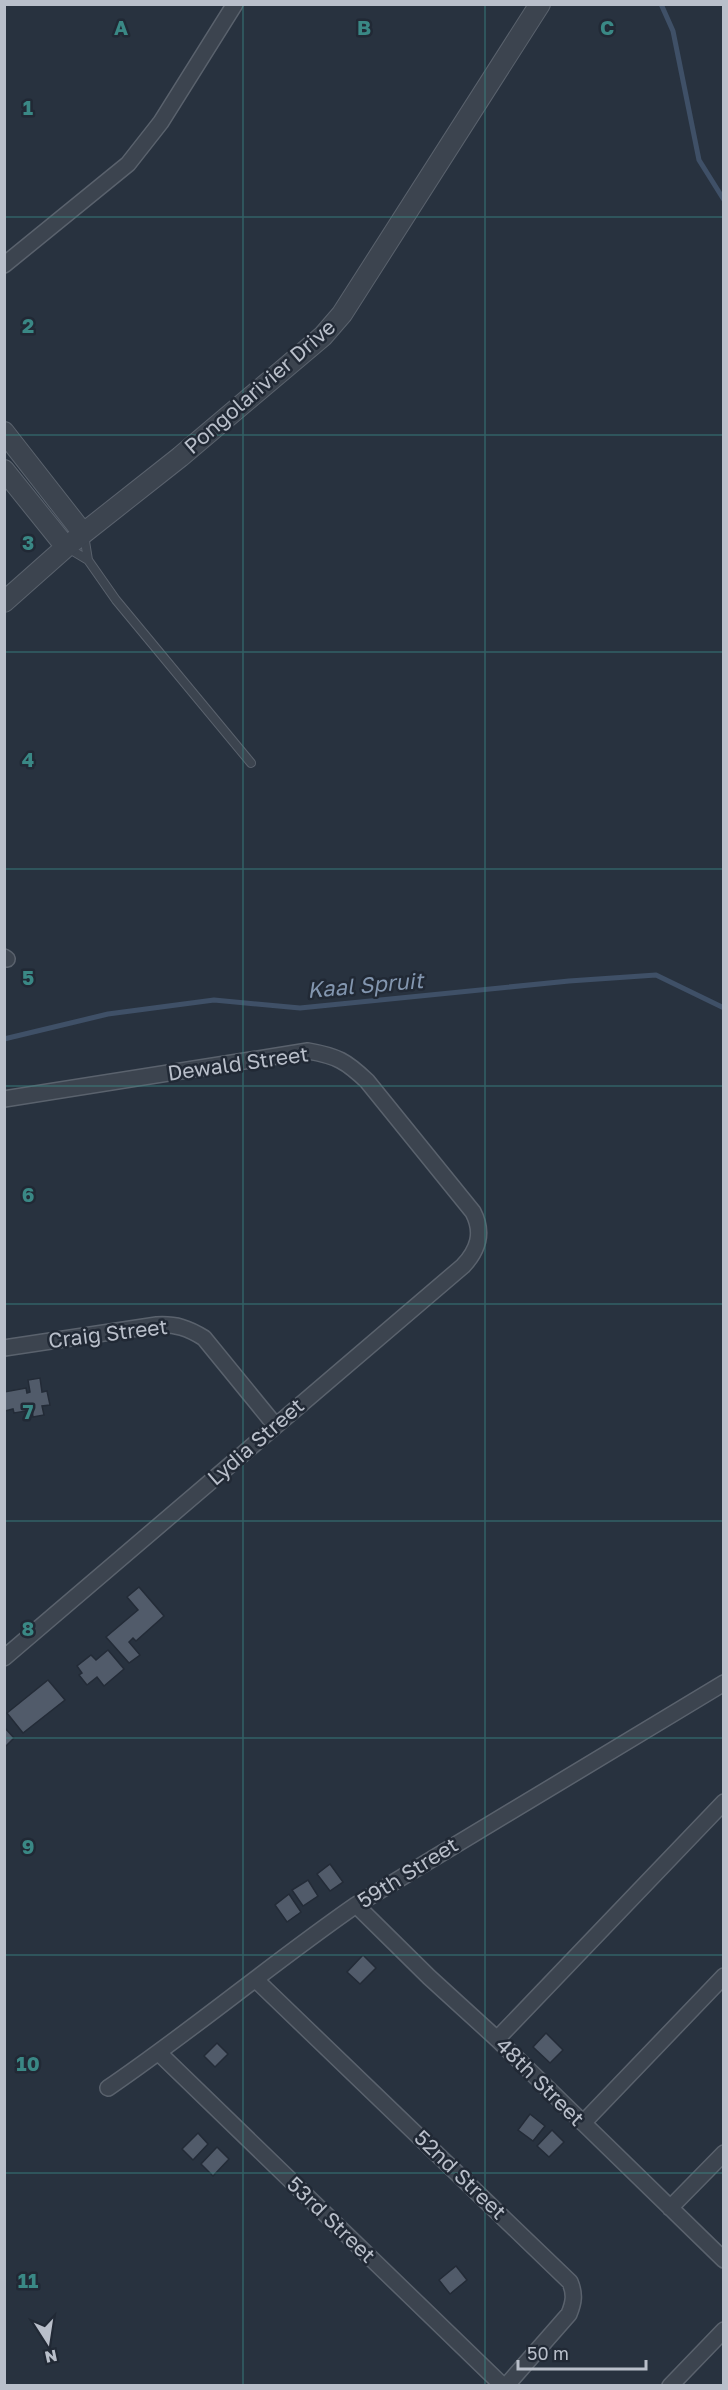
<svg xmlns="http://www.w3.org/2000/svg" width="728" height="2390" viewBox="0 0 728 2390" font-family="'Golos Text',sans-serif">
<rect width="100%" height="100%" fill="#28323f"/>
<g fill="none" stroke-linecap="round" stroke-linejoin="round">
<!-- stream -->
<path stroke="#3f5067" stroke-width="5" d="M661,4L673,31L699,160L724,200
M4,1039L108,1014L214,1000L300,1008L569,981L656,975L724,1008"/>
</g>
<!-- building -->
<path fill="#515b6a" stroke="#232b37" stroke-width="1.5" d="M40,1378L42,1392L47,1391L50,1405L42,1406L44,1415L33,1417L32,1410L14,1413L13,1409L5,1411L4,1392L26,1388L27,1393L30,1392L28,1380Z
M139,1587L164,1616L136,1641L133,1638L129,1642L140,1655L129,1663L106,1637L138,1610L127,1597Z
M108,1650L124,1669L104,1686L97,1677L87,1685L79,1675L82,1673L77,1666L91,1655L96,1660Z
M48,1680L65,1700L23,1733L7,1713Z
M4,1727L14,1738L4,1748Z
M330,1864L343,1882L330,1891L317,1874Z
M308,1880L318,1896L303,1906L292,1890Z
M289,1894L301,1912L287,1922L275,1905Z
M363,1955L376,1968L360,1984L347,1972Z
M546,2033L563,2050L550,2063L533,2047Z
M217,2043L228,2054L215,2067L204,2056Z
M530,2114L545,2126L533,2141L518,2130Z
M552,2130L564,2142L549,2157L537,2146Z
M198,2133L208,2144L193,2160L182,2149Z
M217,2147L229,2159L213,2176L201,2164Z
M456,2266L467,2280L450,2294L439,2280Z"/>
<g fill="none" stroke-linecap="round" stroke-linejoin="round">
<!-- service casing -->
<g stroke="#5a626d" stroke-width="10">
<path id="service" d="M84,535L88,560
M68,548L88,560L116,600L251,763"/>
</g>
<!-- minor casing -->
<g stroke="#5a626d" stroke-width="18">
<path id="minor" d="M4,265L128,164L161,122L235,4
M4,957L7,959
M4,1099L308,1051C337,1056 346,1061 367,1081L473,1212C484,1233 478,1250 463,1266L4,1658
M4,1348L157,1325C176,1324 188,1328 204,1338L275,1425
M356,1905L429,1977L497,2039L724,2260
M256,1980L570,2282C575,2294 574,2302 569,2314L506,2386
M497,2039L724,1802
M159,2053L503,2386
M108,2088C193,2030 271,1964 356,1905L724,1683
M583,2123L724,1976
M670,2208L724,2153
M670,2386L724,2330"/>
</g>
<!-- tertiary casing -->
<g stroke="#5a626d" stroke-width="22">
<path id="tertiary" d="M4,432L83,533
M4,470L66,547
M4,602L66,547L180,457L323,336L342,314L540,4"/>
</g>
<!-- service -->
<use href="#service" stroke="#3c444f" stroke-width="8"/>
<!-- minor -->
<use href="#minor" stroke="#3c444f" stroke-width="15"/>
<!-- tertiary -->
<use href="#tertiary" stroke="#3c444f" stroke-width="20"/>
</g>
<!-- grid -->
<path fill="none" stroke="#3a8885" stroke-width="1.5" stroke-opacity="0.55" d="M243,4V2386M485,4V2386M4,217H724M4,435H724M4,652H724M4,869H724M4,1086H724M4,1304H724M4,1521H724M4,1738H724M4,1955H724M4,2173H724"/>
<g text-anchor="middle" stroke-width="5" stroke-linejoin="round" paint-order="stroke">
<!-- street labels -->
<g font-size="21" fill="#b9bfca" stroke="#212935">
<text transform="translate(260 387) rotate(-41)" y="7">Pongolarivier Drive</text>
<text transform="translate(238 1064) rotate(-8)" y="7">Dewald Street</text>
<text transform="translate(108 1334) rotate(-7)" y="7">Craig Street</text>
<text transform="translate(256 1442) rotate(-41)" y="7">Lydia Street</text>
<text transform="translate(408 1873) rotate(-32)" y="7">59th Street</text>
<text transform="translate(540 2082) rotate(45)" y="7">48th Street</text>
<text transform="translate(460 2175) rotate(44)" y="7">52nd Street</text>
<text transform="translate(331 2220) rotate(44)" y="7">53rd Street</text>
</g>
<!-- water labels -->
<g font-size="22" font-style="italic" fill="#8396af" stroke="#212935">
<text transform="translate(365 985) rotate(-5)" y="8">Kaal Spruit</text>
</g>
</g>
<g font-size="20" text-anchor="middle" font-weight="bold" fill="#3a8885" stroke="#212935" stroke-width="5" stroke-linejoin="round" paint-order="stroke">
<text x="121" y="35">A</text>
<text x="364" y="35">B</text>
<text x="607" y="35">C</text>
<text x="28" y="115">1</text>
<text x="28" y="333">2</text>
<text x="28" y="550">3</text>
<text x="28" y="767">4</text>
<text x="28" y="985">5</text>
<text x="28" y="1202">6</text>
<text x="28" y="1419">7</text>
<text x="28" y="1636">8</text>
<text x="28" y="1854">9</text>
<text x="28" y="2071">10</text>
<text x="28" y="2288">11</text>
</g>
<!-- border -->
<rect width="728" height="2390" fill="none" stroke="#b9bfca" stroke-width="12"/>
<!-- north arrow -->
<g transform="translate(48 2342) rotate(168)" stroke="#212935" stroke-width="4.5" paint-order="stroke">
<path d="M0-4.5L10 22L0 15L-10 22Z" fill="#b9bfca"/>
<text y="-9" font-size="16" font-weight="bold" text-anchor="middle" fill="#b9bfca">N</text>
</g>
<!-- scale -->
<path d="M518 2360v9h128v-9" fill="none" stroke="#b9bfca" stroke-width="3"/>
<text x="527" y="2360" font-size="18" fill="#b9bfca" stroke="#212935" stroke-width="4.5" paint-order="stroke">50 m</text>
</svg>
